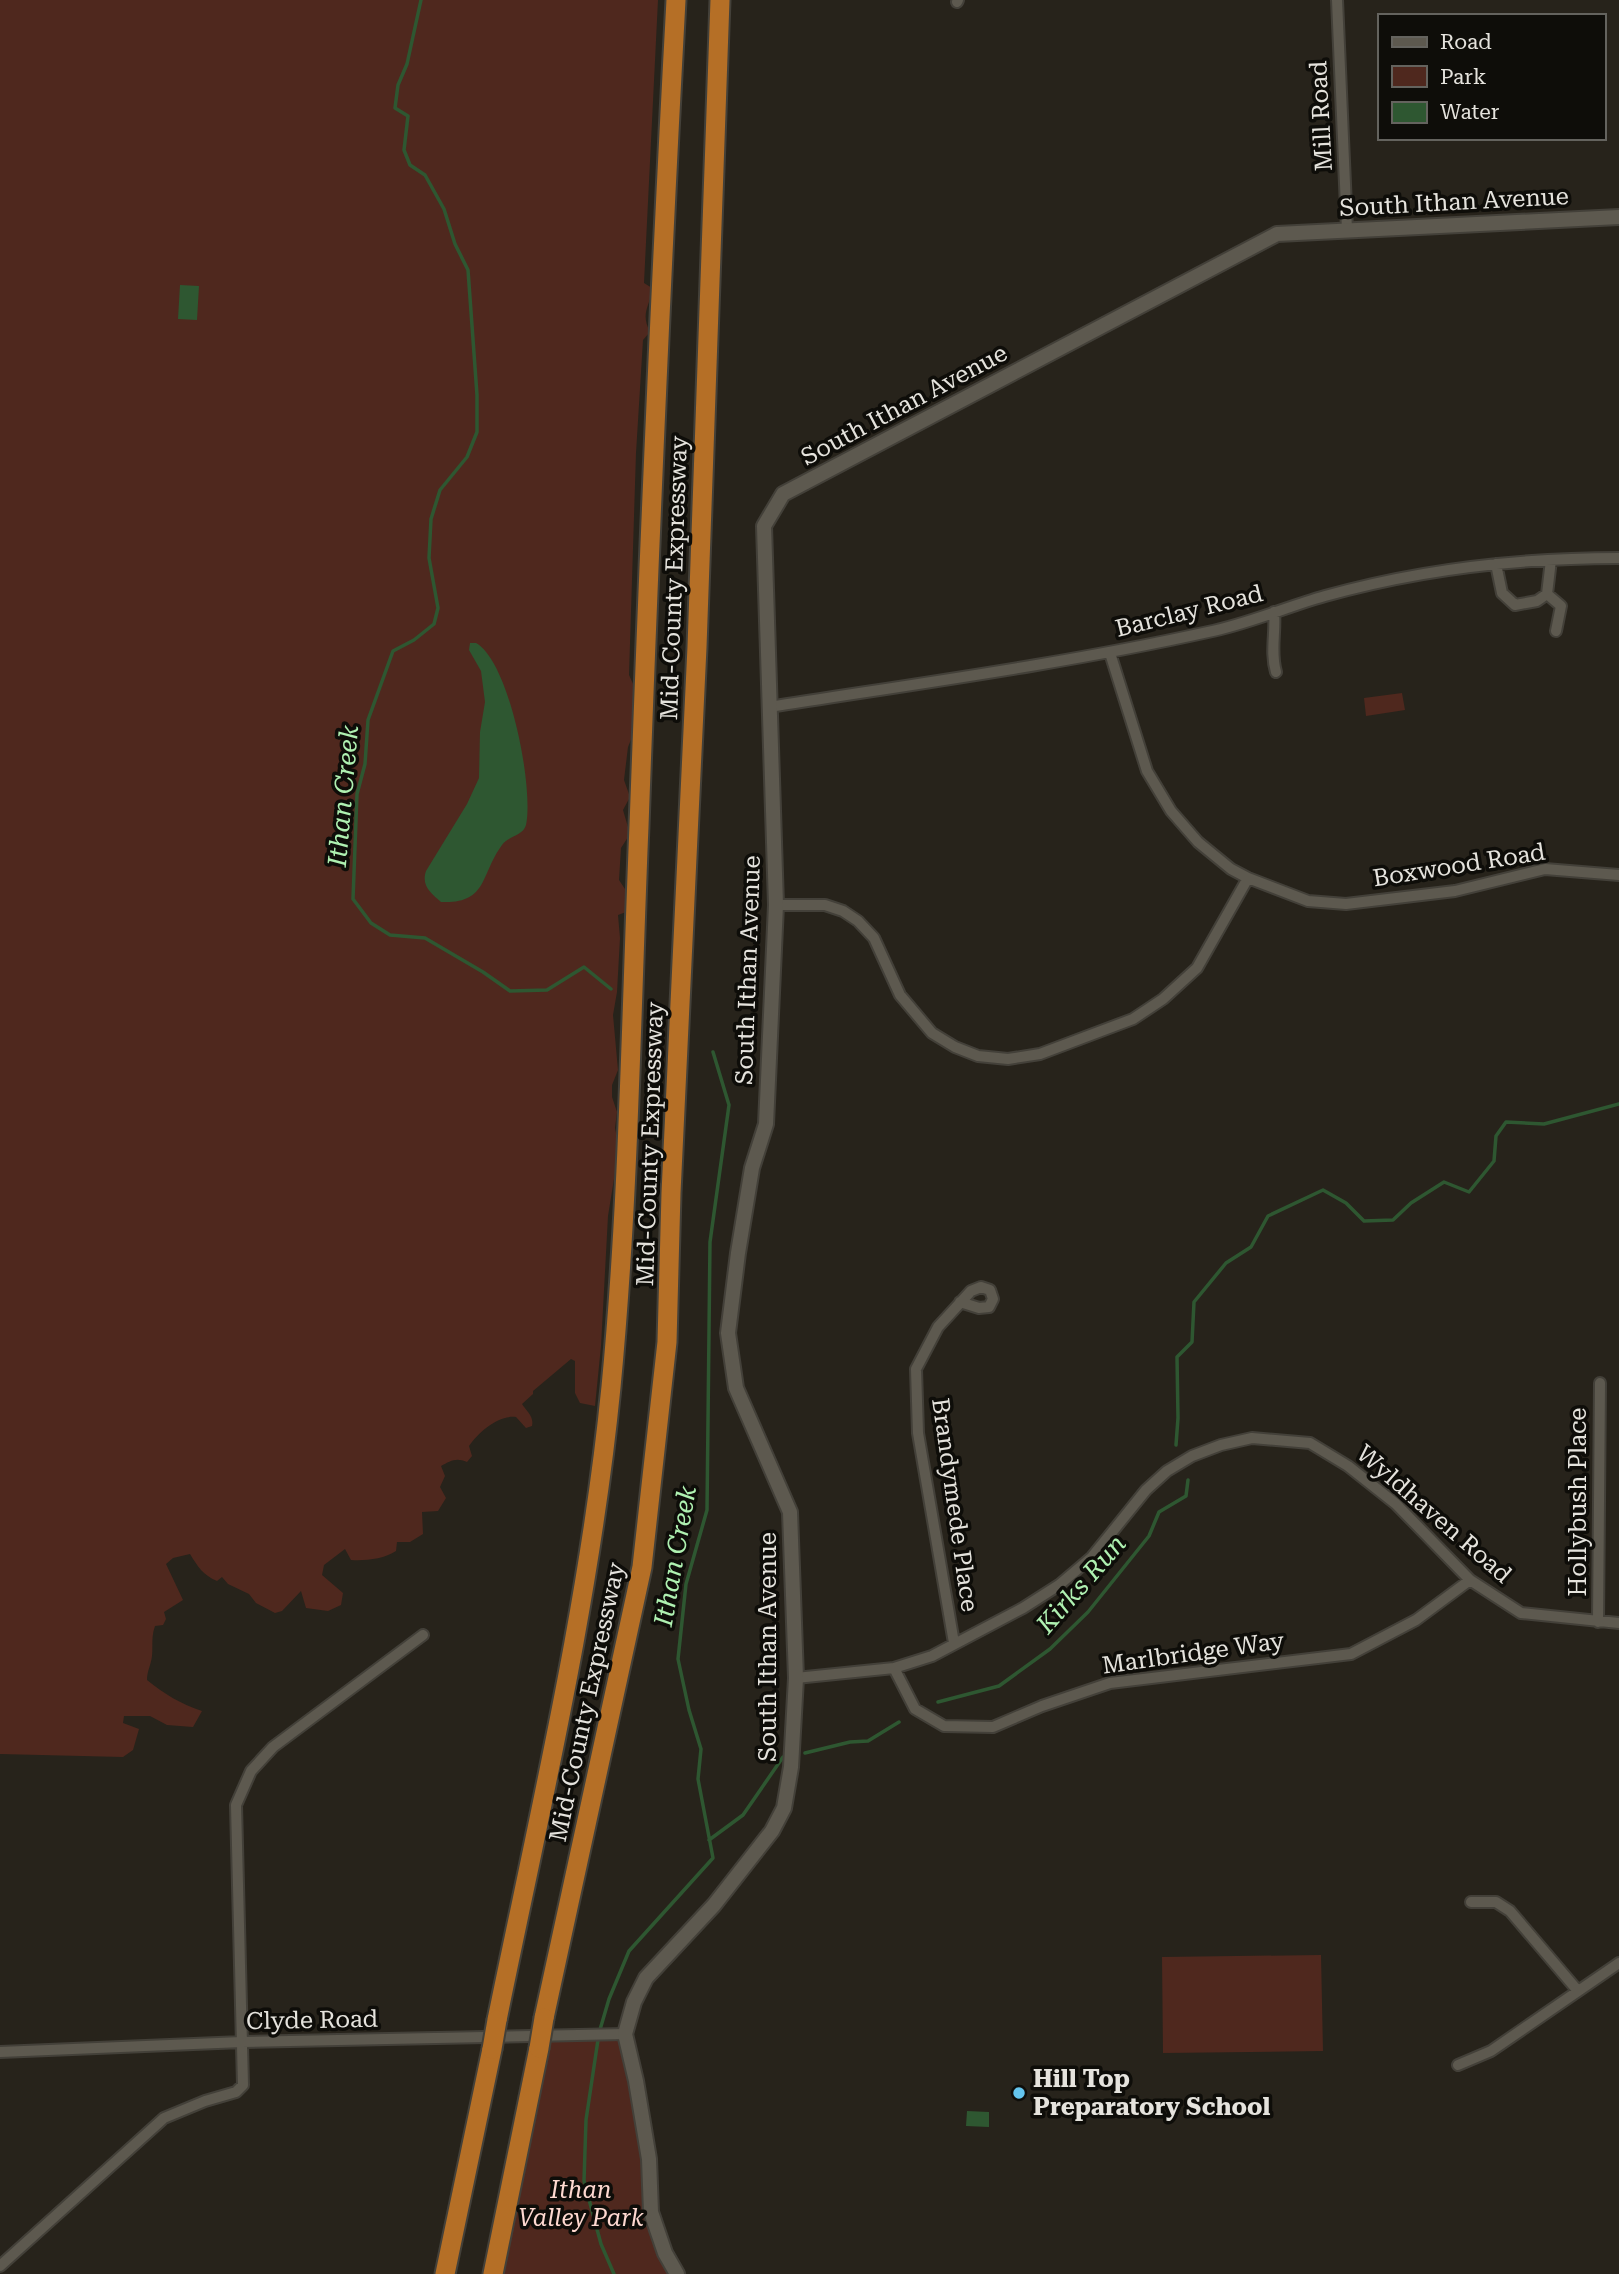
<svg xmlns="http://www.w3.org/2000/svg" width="1619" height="2274" viewBox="0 0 1619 2274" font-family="'Roboto Serif',serif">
<rect width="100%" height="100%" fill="#27231b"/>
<!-- green -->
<path fill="#4f281e" d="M0,0H658L644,283L652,288C650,308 640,312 650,332L643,340L636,453L629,675L639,697L633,714L632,737L628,747L624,780L630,797L623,810L630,834L621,848L619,880L625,889L626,912L618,915L620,938L617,992L613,1015L618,1070L612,1085V1097L617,1112L615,1128L619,1148L608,1216L601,1346L595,1406L580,1403L575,1393V1361L571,1359L533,1391V1394L522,1404C527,1412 534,1416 532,1426L526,1428L516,1417C498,1415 479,1432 469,1446L472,1456L467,1462C456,1457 450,1461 441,1466L445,1476L440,1487L446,1498L438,1511L422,1512L423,1534L410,1542H397L396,1551C384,1559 365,1561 351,1560L345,1549L324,1565L322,1575L343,1593L341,1605L328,1611L306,1608L301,1591L282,1611L275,1613L256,1603L249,1594L228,1584L222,1577L217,1581C203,1575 198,1567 190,1554L173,1558L166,1564L183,1600L164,1612L166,1619L163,1625L155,1626C151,1637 153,1646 152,1656C151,1665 147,1671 147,1680C164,1694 181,1704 202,1711L193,1727L167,1725L150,1716H124L123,1723L139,1729L133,1750L123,1757L0,1754Z
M1402,693L1405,710L1366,716L1364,698Z
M1321,1955L1323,2051L1163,2053L1162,1957Z
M542,2028L625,2034L651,2212L677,2274H498Z"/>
<!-- water -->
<path fill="#2e5731" d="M180,285L199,286L197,320L178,319Z
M470,643H476C510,662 534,789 526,825C523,836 508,836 502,845C480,875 488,904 441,902C431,893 421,886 426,871L467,804L479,778L480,732L485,702L481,671L469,650Z
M967,2111L989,2112V2127L966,2126Z"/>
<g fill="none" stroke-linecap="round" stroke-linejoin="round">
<!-- stream -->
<path stroke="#2e5731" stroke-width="3.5" d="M421,0L407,64L398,85L395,108L408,116L404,150L410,165L425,175L444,209L455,244L468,270L477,395V432L467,457L440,490L431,519L429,558L438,608L434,624L414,640L393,651L368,720L365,764L357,794L353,899L371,923L390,935L425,938L483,972L510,991L547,990L584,967L611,989
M1176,1445L1178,1418L1177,1357L1192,1342L1194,1302L1226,1263L1251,1247L1268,1216L1323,1190L1346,1203L1364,1221L1393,1220L1411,1203L1444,1182L1469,1192L1494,1161L1496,1136L1506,1122L1544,1124L1619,1104
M938,1702L999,1686L1050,1649L1088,1612L1149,1536L1159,1512L1186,1496L1188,1480
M805,1753L850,1742L868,1741L899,1722
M709,1840L743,1815L783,1757
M614,2274L601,2244L584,2181L586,2120L599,2033L609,1999L629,1951L713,1858L698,1779L701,1749L689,1710L678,1659L686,1584L707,1510L710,1242L729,1105L713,1052"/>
<!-- street casing -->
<g stroke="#434039" stroke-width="14">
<path id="street" d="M1337,0L1347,230
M957,2L958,0
M1496,564L1502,593L1515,605L1537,601L1547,594L1551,560
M1547,594L1561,606L1556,631
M1274,612C1276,632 1270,652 1276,672
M1110,653L1147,771L1171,811L1198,842L1231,869L1248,878L1308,901L1346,904L1455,891L1545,869L1619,875
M769,707C915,684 1063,664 1208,632C1248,624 1286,607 1325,596C1421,569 1520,558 1619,558
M776,905H825L843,911L858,921L874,938L900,995L932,1033L955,1047L978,1056L1008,1059L1040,1054L1133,1019L1163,999L1197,968L1248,878
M1598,1622L1600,1383
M954,1643L918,1433L916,1369L938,1327L971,1291L981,1287L990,1290L993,1299L989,1307L979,1308L960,1302
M894,1668L915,1709L944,1726L993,1727L1042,1706L1110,1683L1351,1654L1416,1620L1470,1580
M796,1678L894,1668L932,1656L1023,1608L1059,1585L1092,1557L1146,1490L1167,1471L1192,1456L1221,1445L1252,1438L1310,1443L1348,1466L1396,1504L1470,1580L1521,1613L1619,1623
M1471,1902H1496L1510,1911L1578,1991
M0,2052L242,2042L625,2034
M1458,2065L1491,2051L1619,1963
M0,2266L164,2118L205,2101L236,2092L243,2085L236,1805L251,1771L273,1747L423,1635"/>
</g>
<!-- secondary casing -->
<g stroke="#434039" stroke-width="18">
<path id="secondary" d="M677,2274L665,2253L651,2212L649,2159L636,2081L625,2034L634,2002L646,1978L714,1905L772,1831L784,1808L791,1767L796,1678L790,1512L736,1388L728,1333L738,1253L752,1168L766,1124L776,905L764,526L783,494L1277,234L1619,217"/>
</g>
<!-- highway casing -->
<g stroke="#434039" stroke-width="23">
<path id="highway" d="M544,2018L642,1567L667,1342L671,1193L697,647L720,0
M497,2020C540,1810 590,1600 611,1387C629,1201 631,1013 639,826C649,551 661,275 676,0
M445,2274L492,2049
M493,2274L539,2048"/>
</g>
<!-- street -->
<use href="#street" stroke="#5d594f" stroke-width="10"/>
<!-- secondary -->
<use href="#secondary" stroke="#5d594f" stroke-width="14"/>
<!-- highway -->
<use href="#highway" stroke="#b56f26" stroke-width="19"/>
<!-- highway-bridge casing -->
<g stroke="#434039" stroke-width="23" stroke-linecap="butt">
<path id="highway-bridge" d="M539,2048L544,2018
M492,2049L497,2020"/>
</g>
<!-- highway-bridge -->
<use href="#highway-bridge" stroke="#b56f26" stroke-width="19"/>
</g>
<!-- markers -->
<circle fill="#64c5ee" stroke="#0e0d09" stroke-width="2.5" cx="1019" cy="2093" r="7"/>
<g text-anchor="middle" stroke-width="7" stroke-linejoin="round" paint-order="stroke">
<!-- street labels -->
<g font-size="24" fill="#e5e3dd" stroke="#0e0d09">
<text transform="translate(1321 116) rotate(-93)" y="8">Mill Road</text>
<text transform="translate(1454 202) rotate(-3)" y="8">South Ithan Avenue</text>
<text transform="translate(904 405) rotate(-28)" y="8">South Ithan Avenue</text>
<text transform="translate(674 578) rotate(-88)" y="8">Mid-County Expressway</text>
<text transform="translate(1189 611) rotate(-14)" y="8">Barclay Road</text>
<text transform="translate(1459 865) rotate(-9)" y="8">Boxwood Road</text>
<text transform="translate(748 970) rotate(-88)" y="8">South Ithan Avenue</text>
<text transform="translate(650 1144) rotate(-88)" y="8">Mid-County Expressway</text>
<text transform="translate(1578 1502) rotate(-90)" y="8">Hollybush Place</text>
<text transform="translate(955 1505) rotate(82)" y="8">Brandymede Place</text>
<text transform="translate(1434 1514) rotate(41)" y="8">Wyldhaven Road</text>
<text transform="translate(768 1647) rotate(-90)" y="8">South Ithan Avenue</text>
<text transform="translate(1193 1653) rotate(-8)" y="8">Marlbridge Way</text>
<text transform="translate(587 1702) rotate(-78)" y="8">Mid-County Expressway</text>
<text transform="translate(312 2020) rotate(-1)" y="8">Clyde Road</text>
</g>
<!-- poi labels -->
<g font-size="24" font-weight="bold" fill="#e5e3dd" stroke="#0e0d09" text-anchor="start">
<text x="1033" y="2087">Hill Top<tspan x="1033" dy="28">Preparatory School</tspan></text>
</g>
<!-- park labels -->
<g font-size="24" font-style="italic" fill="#fed9d0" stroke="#0e0d09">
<text x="581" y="2198">Ithan<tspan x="581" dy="28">Valley Park</tspan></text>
</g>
<!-- water labels -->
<g font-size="26" font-style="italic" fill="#aff1b1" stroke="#0e0d09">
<text transform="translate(343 796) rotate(-85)" y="9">Ithan Creek</text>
<text transform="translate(675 1556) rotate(-80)" y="9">Ithan Creek</text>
<text transform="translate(1081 1584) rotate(-49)" y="9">Kirks Run</text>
</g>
</g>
<!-- legend -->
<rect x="1378" y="14" width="228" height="126" fill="#0e0d09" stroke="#64635e" stroke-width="2"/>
<rect x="1392" y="37" width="35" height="10" fill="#5d594f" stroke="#64635e" stroke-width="2"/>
<text x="1440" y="49" font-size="21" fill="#e5e3dd">Road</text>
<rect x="1392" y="66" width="35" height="21" fill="#4f281e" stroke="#64635e" stroke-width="2"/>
<text x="1440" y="84" font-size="21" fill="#e5e3dd">Park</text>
<rect x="1392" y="102" width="35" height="21" fill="#2e5731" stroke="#64635e" stroke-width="2"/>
<text x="1440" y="119" font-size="21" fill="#e5e3dd">Water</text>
</svg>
